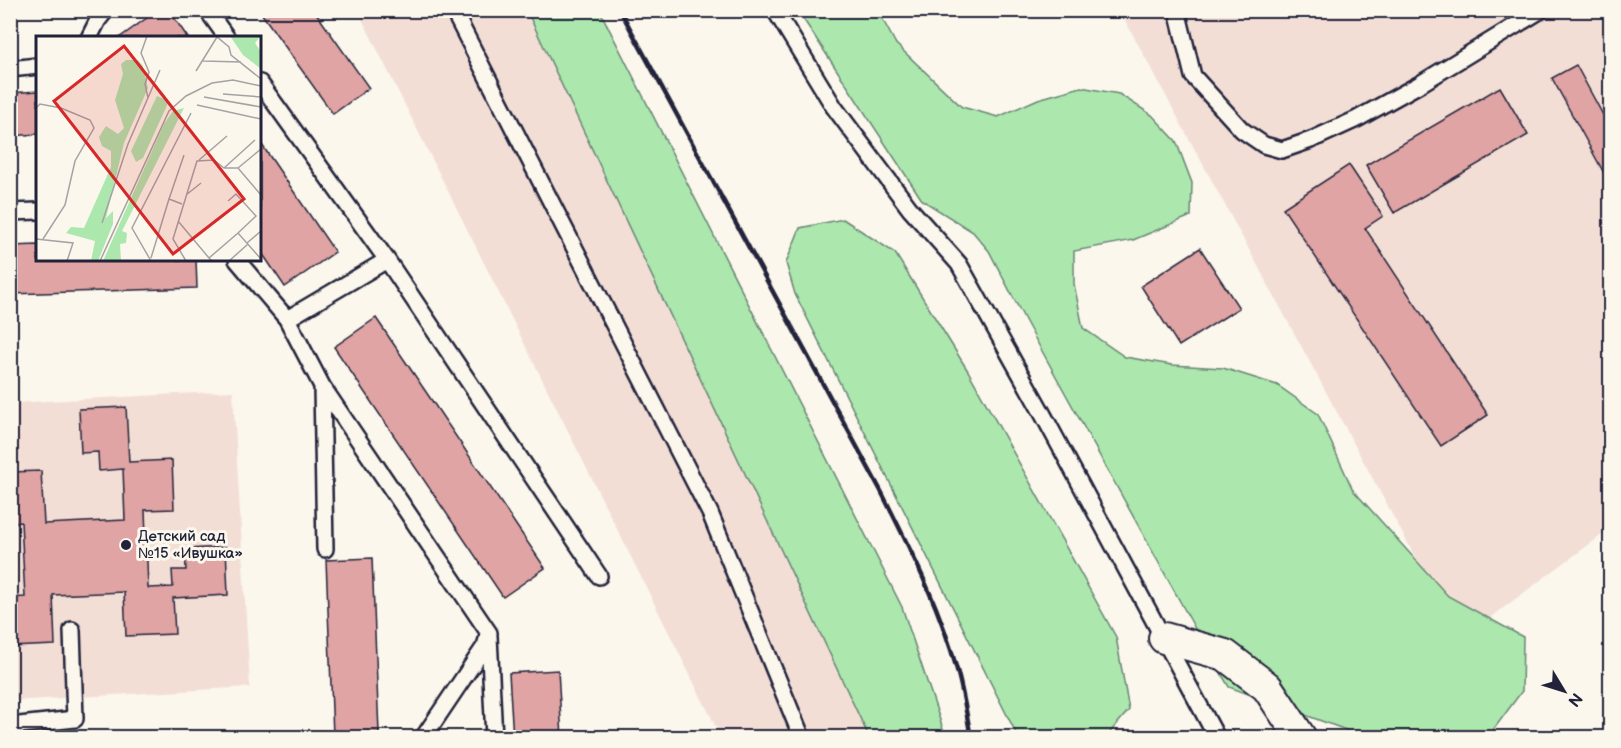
<svg xmlns="http://www.w3.org/2000/svg" width="1621" height="748" viewBox="0 0 1621 748" font-family="'Balsamiq Sans',sans-serif">
<rect width="100%" height="100%" fill="#fbf7ec"/>
<filter id="ink" filterUnits="userSpaceOnUse"><feTurbulence type="fractalNoise" baseFrequency=".0167" numOctaves="2"/><feDisplacementMap in="SourceGraphic" scale="12" xChannelSelector="R" yChannelSelector="G"/><feConvolveMatrix kernelMatrix="1 2 1 2 8 2 1 2 1" color-interpolation-filters="sRGB"/></filter>
<g filter="url(#ink)">
<!-- built -->
<path fill="#f3ded6" d="M358,11H527L869,737H721Z
M1120,11H1610V529L1460,640Z
M233,391L250,687L11,701V403Z"/>
<!-- green -->
<path fill="#ace7ad" stroke="#678474" stroke-width="1.5" d="M527,11H600L902,607L945,735L944,737H869Z
M798,11H878L896,44L962,107L998,117L1038,99L1081,87L1119,94L1152,115L1176,141L1192,183L1191,216L1133,240L1074,251V284L1083,328L1125,357L1172,365L1223,368L1277,385L1318,414L1353,490L1448,596L1523,637L1522,691L1488,737H1356L1346,730L1229,687L1198,634L1026,322L989,251L973,232L922,200Z
M843,219L895,253L968,371L1116,637L1129,710L1106,737H1018L795,294L786,263L800,228Z"/>
<!-- building -->
<path fill="#dfa4a3" stroke="#22223b" stroke-width="1.5" d="M158,10H169L188,38H119Z
M259,10H314L369,88L333,114Z
M1576,65L1610,128V184L1552,78Z
M1500,87L1528,135L1394,213L1366,165Z
M38,91V134L10,136V93Z
M260,142L335,252L285,287L260,250Z
M1349,165L1383,216L1365,228L1488,415L1441,446L1283,208Z
M38,245V260H196L197,288L10,294V246Z
M1200,248L1239,308L1179,346L1141,286Z
M376,318L545,568L503,597L334,347Z
M126,407L129,462L172,460L174,509L145,510L148,588L173,587L172,570H186L185,549L226,547L228,595L173,598L175,634L126,636L124,592L53,595L55,645L10,647V598L25,597L21,522L10,523V472L41,471L44,524L125,520L123,469L99,471L98,452L81,453L79,409Z
M372,558L379,733L333,735L326,560Z
M558,670L562,738H513L509,673Z"/>
<g fill="none" stroke-linecap="round" stroke-linejoin="round">
<!-- service casing -->
<g stroke="#22223b" stroke-width="20">
<path id="service" d="M207,10L227,38
M453,10L710,513L802,738
M775,10L834,107L910,209L959,264L1040,409L1217,738
M1177,10L1193,76L1242,130L1264,145L1282,150L1311,140L1357,119L1420,84L1541,10
M89,38L98,20L106,10
M10,69L38,66
M260,83L387,260L287,319
M10,212L38,211
M237,260L287,319L322,386L489,633L485,646L423,738
M387,260L599,576
M322,386L325,549
M489,636L494,738
M10,726L75,719L72,630"/>
</g>
<!-- minor casing -->
<g stroke="#22223b" stroke-width="34">
<path id="minor" d="M1164,638L1225,655L1267,687L1301,738"/>
</g>
<!-- service -->
<use href="#service" stroke="#fbf7ec" stroke-width="15"/>
<!-- minor -->
<use href="#minor" stroke="#fbf7ec" stroke-width="30"/>
<!-- rail -->
<path stroke="#22223b" stroke-width="4.5" d="M620,10L881,491C910,549 940,607 957,670C963,692 967,715 971,738"/>
</g>
</g>
<!-- markers -->
<circle fill="#22223b" stroke="#fbf7ec" stroke-width="2" cx="126" cy="545" r="6"/>
<g text-anchor="middle" stroke-width="6" stroke-linejoin="round" paint-order="stroke">
<!-- poi labels -->
<g font-size="15" fill="#22223b" stroke="#fbf7ec" text-anchor="start">
<text x="138" y="541">Детский сад<tspan x="138" dy="17">№15 «Ивушка»</tspan></text>
</g>
</g>
<!-- overview -->
<g transform="translate(36 36)">
<rect width="225" height="225" fill="#fbf7ec"/>
<path d="M194,0H225L219,7L225,16V33L207,19ZM90,24H102L107,30L112,52L88,107L70,182L77,175V188L62,225H55L59,205L30,197L35,191L48,192L75,131V115L66,110L63,101L70,90L82,98L88,92L79,64L87,38L85,28ZM121,60L133,65L107,122L100,126L95,115ZM148,72L86,195L91,197L90,207L84,208L85,225H67L128,88L137,75Z" fill="#ace7ad"/>
<path fill="none" stroke="#a4a2a5" stroke-width="1.5" d="M111,0L105,17L113,36L109,48L112,62M167,25L205,26M160,35L181,1L193,11L195,19L225,43M187,58L225,61M168,61L225,71M161,69L225,83M0,72L4,68L25,72L54,84L58,92L39,125L29,169L7,203M163,124L191,100M188,132L219,104M202,132L225,113M150,159L165,147M133,163L148,119M192,165L200,158L220,180L202,197M142,185L173,222M66,187L92,108L124,34M0,203L37,207L31,225M211,207L225,195M115,222L133,163L146,168M64,225L133,75L150,60L176,47L197,44L225,50M115,225L96,192L155,77M150,225L137,203L161,125L178,124L188,132H202L225,159M176,225L173,222L202,197L225,223M193,225L212,208"/>
<path fill="#d62828" fill-opacity="0.15" stroke="#d62828" stroke-width="3" d="M88,10L208,163L137,218L18,65Z"/>
<rect width="225" height="225" fill="none" stroke="#22223b" stroke-width="3"/>
</g>
<!-- margin -->
<rect width="1621" height="748" fill="none" stroke="#fbf7ec" stroke-width="36"/>
<rect x="18" y="18" width="1585" height="712" fill="none" stroke="#22223b" stroke-width="2" filter="url(#ink)"/>
<!-- north arrow -->
<g transform="translate(1564 691) rotate(128)" stroke="#fbf7ec" stroke-width="4.5" paint-order="stroke">
<path d="M0-4.5L10 22L0 15L-10 22Z" fill="#22223b"/>
<text y="-9" font-size="16" font-weight="bold" text-anchor="middle" fill="#22223b">N</text>
</g>
</svg>
